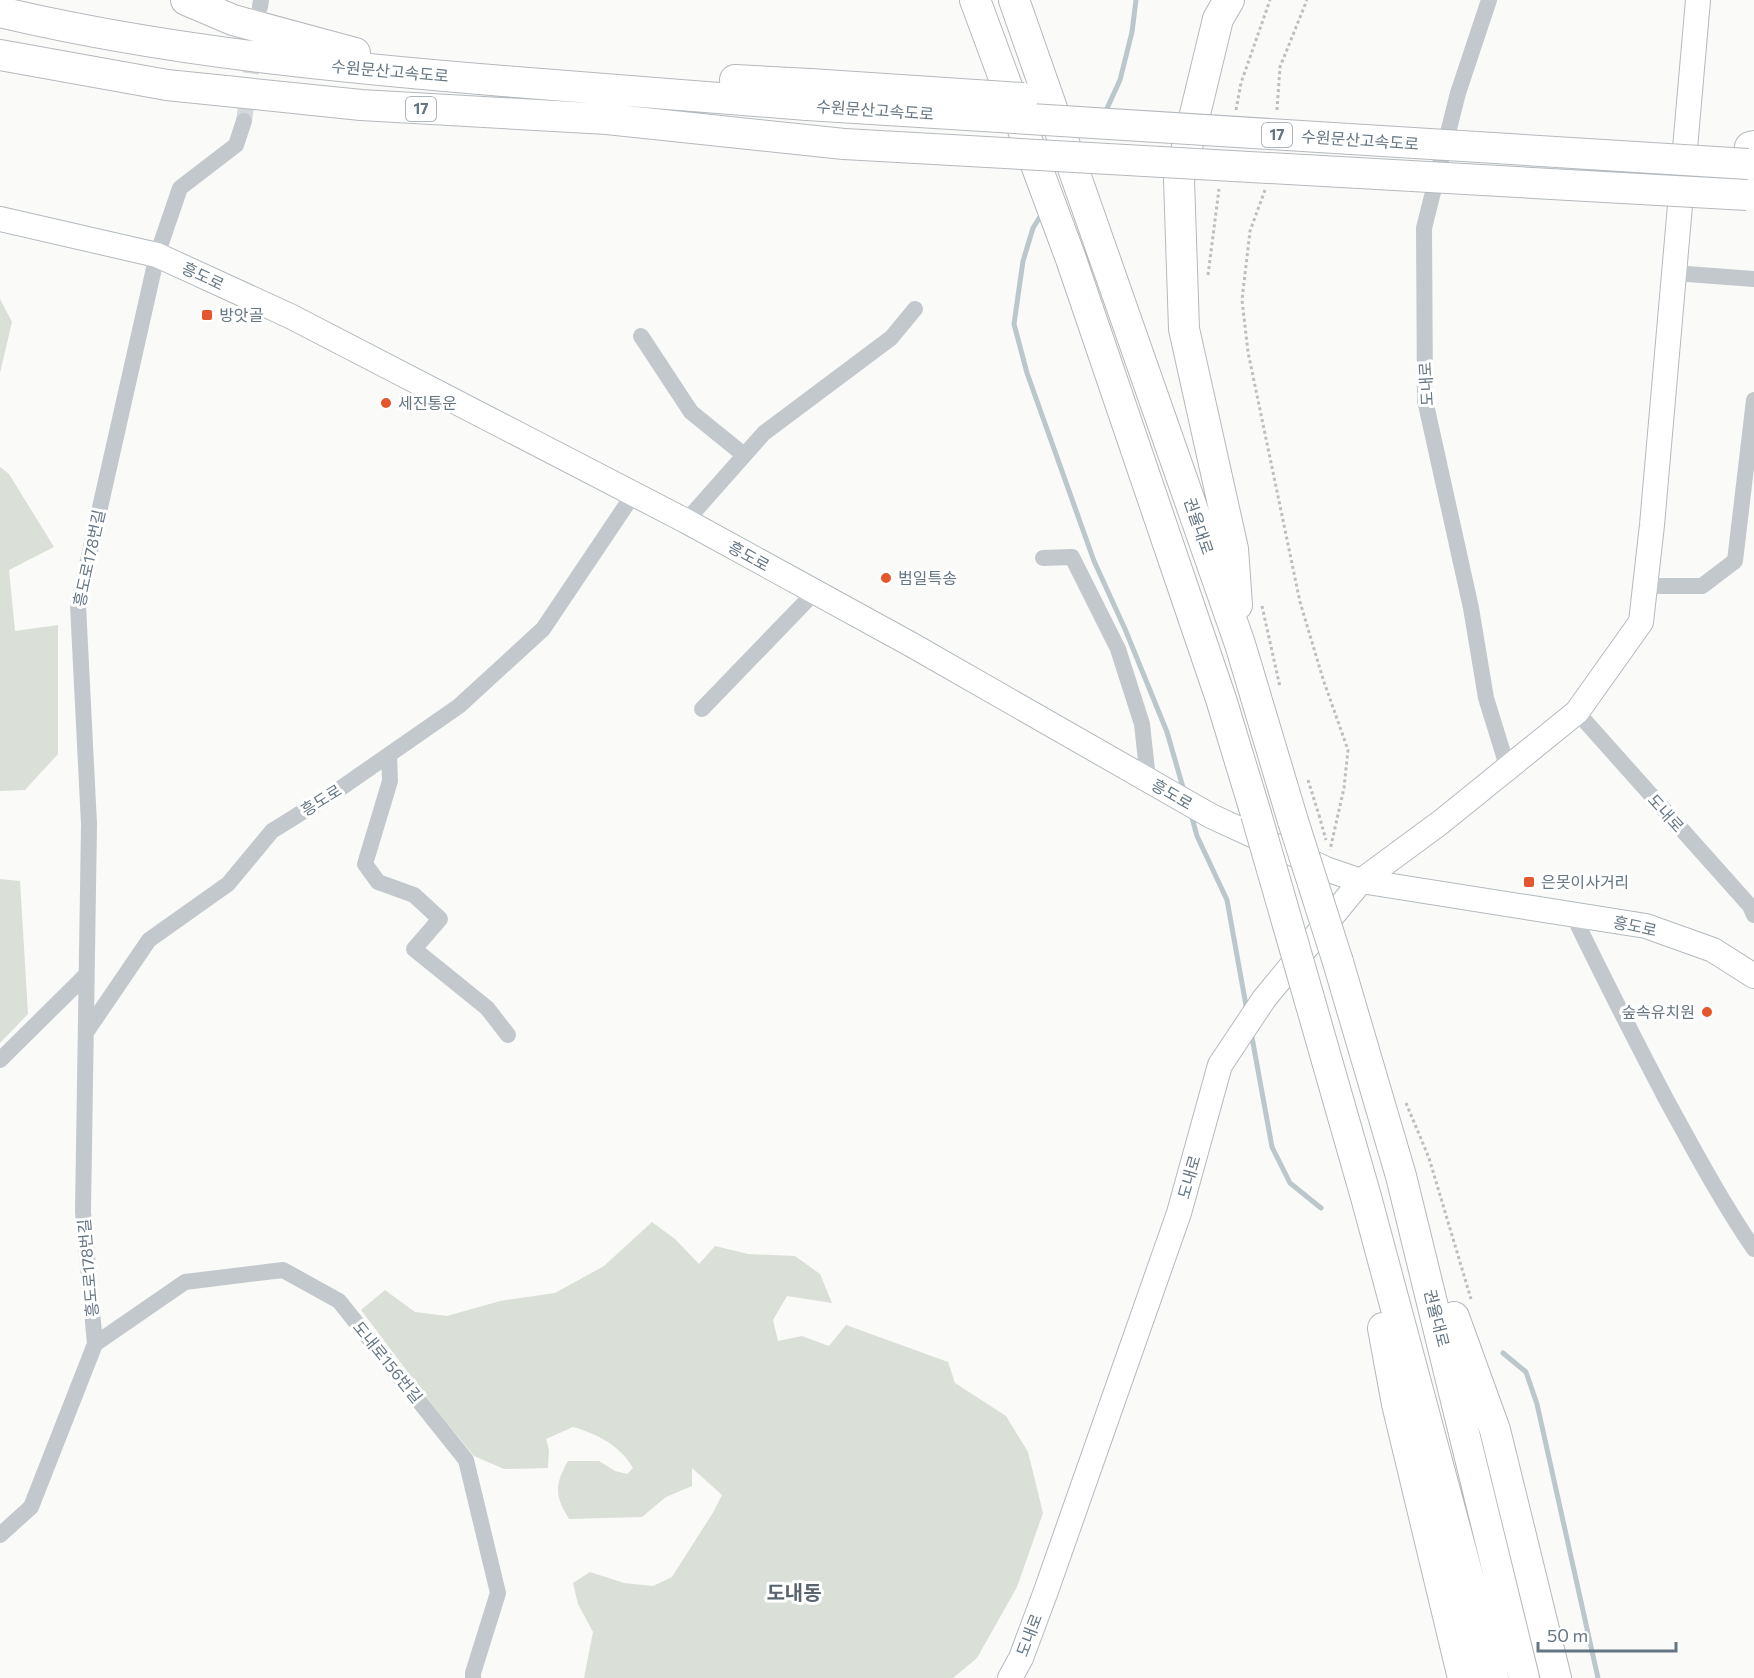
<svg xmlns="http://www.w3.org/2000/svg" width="1754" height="1678" viewBox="0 0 1754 1678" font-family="Commissioner,'Noto Sans KR',sans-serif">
<rect width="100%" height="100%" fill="#fafaf8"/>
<!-- green -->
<path fill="#dadfd7" d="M0,299L12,322L0,373Z
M0,467L9,474L54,547L9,570L15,631L58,625V754L25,790L0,791Z
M0,879L20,881L28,1014L0,1043Z
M652,1222L675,1239L699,1264L715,1246L748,1254L795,1256L820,1274L832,1303L787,1296L773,1320L778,1341L802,1336L829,1346L846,1325L948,1362L955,1383L1006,1416L1028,1452L1043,1513L1017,1587L977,1658L953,1678H584L593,1632L578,1604L573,1583L590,1572L624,1583L653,1586L672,1577L714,1511L722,1495L692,1468V1486L666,1497L642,1517L569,1519C555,1496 554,1486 568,1461H599L615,1471L627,1474L633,1468C620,1445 597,1434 573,1427L546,1439L549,1450L548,1468L504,1469L474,1456L437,1411L361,1310L385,1290L415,1312L447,1316L500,1301L555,1293L604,1266Z"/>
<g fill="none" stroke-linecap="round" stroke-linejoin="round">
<!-- stream -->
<path stroke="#bbc7cb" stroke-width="5" d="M1104,115L1120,80L1132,32L1136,0
M1043,212L1033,228L1023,261L1014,324L1027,373L1094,561L1125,629L1167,732L1184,791
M1191,814L1197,836L1227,900L1247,1011
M1251,1032L1272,1147L1290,1183L1321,1208
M1503,1353L1526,1372L1537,1404L1598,1678"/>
<!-- street-tunnel -->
<path stroke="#d5d9db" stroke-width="16" stroke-dasharray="16 8" stroke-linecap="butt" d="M244,121L254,50"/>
<!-- secondary casing -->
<g stroke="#b3babf" stroke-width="26">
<path id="secondary" d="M0,219L157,255L290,316L686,521L912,645L1211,816L1326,869L1361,881L1646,926L1713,950L1754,976
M1010,1678L1021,1658L1046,1591L1179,1213L1220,1065L1264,999L1361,881L1441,822L1577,712L1641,622L1652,525L1698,0"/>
</g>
<!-- highway casing -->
<g stroke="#b4b9bd" stroke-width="32">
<path id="highway" d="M186,0L233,20L355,53
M975,0L1071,259L1221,699L1256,814
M1014,0L1240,644L1293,821
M1229,0L1218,19L1179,180L1184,329L1233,549L1237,605
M0,12C165,51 334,67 503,81C604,89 706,97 807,105
M0,55L167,85L361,105L607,119L844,144
M735,80L810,84
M1750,147L1754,146
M1338,962L1401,1176L1524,1678
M1309,998L1366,1197L1476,1606L1493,1678
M1454,1317L1495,1430L1556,1678
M1383,1328L1397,1404L1463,1678"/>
</g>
<!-- path -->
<path stroke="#bbbfc2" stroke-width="3" stroke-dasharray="3 3" stroke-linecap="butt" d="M1236,110L1241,83L1270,0
M1277,110L1280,67L1307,0
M1265,190L1250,231L1242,300L1248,352L1300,602L1323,679L1348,750L1344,788L1330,850
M1208,275L1219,189
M1262,606L1280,687
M1308,780L1319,815
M1406,1103L1429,1158L1471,1299"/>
<!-- street -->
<path stroke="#c3c8cc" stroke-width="16" d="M1489,0L1458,93L1424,228L1425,400L1471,608L1486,698L1508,769
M260,7L261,0
M1674,273L1754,279
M641,336L691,412L744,455
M686,521L764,433L891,338L915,309
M1043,558L1072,557L1118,649L1142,724L1148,779
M1646,586H1702L1735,561L1754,400
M702,709L815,592
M1577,712L1750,906L1754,915
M389,755L390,781L365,864L378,882L414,895L440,919L414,949L487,1008L508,1035
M1573,915C1603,977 1634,1038 1666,1099C1694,1150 1721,1201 1754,1249
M87,1031L149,940L228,884L272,831L341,788L459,706L543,629L633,495
M0,1060L86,975
M95,1344L185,1282L283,1270L339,1301L466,1460L498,1593L473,1673V1678
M0,1535L31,1507L95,1344L83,1212L89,824L78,605L157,255L180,188L236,145L244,121"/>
<!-- secondary -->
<use href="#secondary" stroke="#fff" stroke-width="24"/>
<!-- highway -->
<use href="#highway" stroke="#fff" stroke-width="30"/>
<!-- highway-bridge casing -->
<g stroke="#b4b9bd" stroke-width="32" stroke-linecap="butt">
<path id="highway-bridge" d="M810,84L1023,98
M807,105L1748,164
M844,144L1747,195
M1256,814L1309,998
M1293,821L1338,962"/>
</g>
<!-- path-bridge -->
<path stroke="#bbbfc2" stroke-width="3" stroke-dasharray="3 3" stroke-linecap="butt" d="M1319,815L1326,840"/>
<!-- highway-bridge -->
<use href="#highway-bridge" stroke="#fff" stroke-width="30"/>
</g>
<!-- markers -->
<g fill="#e4572e" stroke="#fff" stroke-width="2">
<rect x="201" y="309" width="12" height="12" rx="3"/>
<circle cx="386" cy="403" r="6"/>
<circle cx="886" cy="578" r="6"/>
<rect x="1523" y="876" width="12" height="12" rx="3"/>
<circle cx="1707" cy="1012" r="6"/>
</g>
<g text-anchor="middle" stroke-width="6" stroke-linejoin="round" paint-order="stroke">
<!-- shield labels -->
<g fill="#fff" stroke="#939fa8" stroke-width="1.5">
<rect x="406" y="97" width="30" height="24" rx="4.5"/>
<rect x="1262" y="123" width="30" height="24" rx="4.5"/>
</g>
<g font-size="15" font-weight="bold" fill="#657683">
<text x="421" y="114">17</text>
<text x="1277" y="140">17</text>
</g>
<!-- street labels -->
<g font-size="16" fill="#657683" stroke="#fff">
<text transform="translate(390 71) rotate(5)" y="6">수원문산고속도로</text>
<text transform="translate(875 110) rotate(4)" y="6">수원문산고속도로</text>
<text transform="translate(1360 140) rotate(4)" y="6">수원문산고속도로</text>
<text transform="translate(203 276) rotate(25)" y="6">흥도로</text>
<text transform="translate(1426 384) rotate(-93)" y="6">도내로</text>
<text transform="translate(1199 526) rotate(71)" y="6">권율대로</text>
<text transform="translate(749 556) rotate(29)" y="6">흥도로</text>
<text transform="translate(89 558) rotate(-78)" y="6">흥도로178번길</text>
<text transform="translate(1172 794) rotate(30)" y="6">흥도로</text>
<text transform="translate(321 800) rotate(-32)" y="6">흥도로</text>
<text transform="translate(1666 813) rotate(48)" y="6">도내로</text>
<text transform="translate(1635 926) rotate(12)" y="6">흥도로</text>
<text transform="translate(1189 1177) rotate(-74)" y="6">도내로</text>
<text transform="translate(88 1268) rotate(-95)" y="6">흥도로178번길</text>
<text transform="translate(1437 1318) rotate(76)" y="6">권율대로</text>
<text transform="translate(388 1362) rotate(51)" y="6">도내로156번길</text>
<text transform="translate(1029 1635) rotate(-69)" y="6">도내로</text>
</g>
<!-- poi labels -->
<g font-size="16" fill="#657683" stroke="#fff" text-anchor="start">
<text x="219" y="321">방앗골</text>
<text x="398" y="409">세진통운</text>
<text x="898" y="584">범일특송</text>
<text x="1541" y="888">은못이사거리</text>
<text x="1695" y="1018" text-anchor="end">숲속유치원</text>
</g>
<!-- quarter labels -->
<g font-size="20" font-weight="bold" fill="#57646e" stroke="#fff">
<text x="794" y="1600">도내동</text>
</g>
</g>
<!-- scale -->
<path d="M1538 1642v9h138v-9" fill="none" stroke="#657683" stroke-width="3"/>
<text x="1547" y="1642" font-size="18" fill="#657683" stroke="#ffffff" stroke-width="4.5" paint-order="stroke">50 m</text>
</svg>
